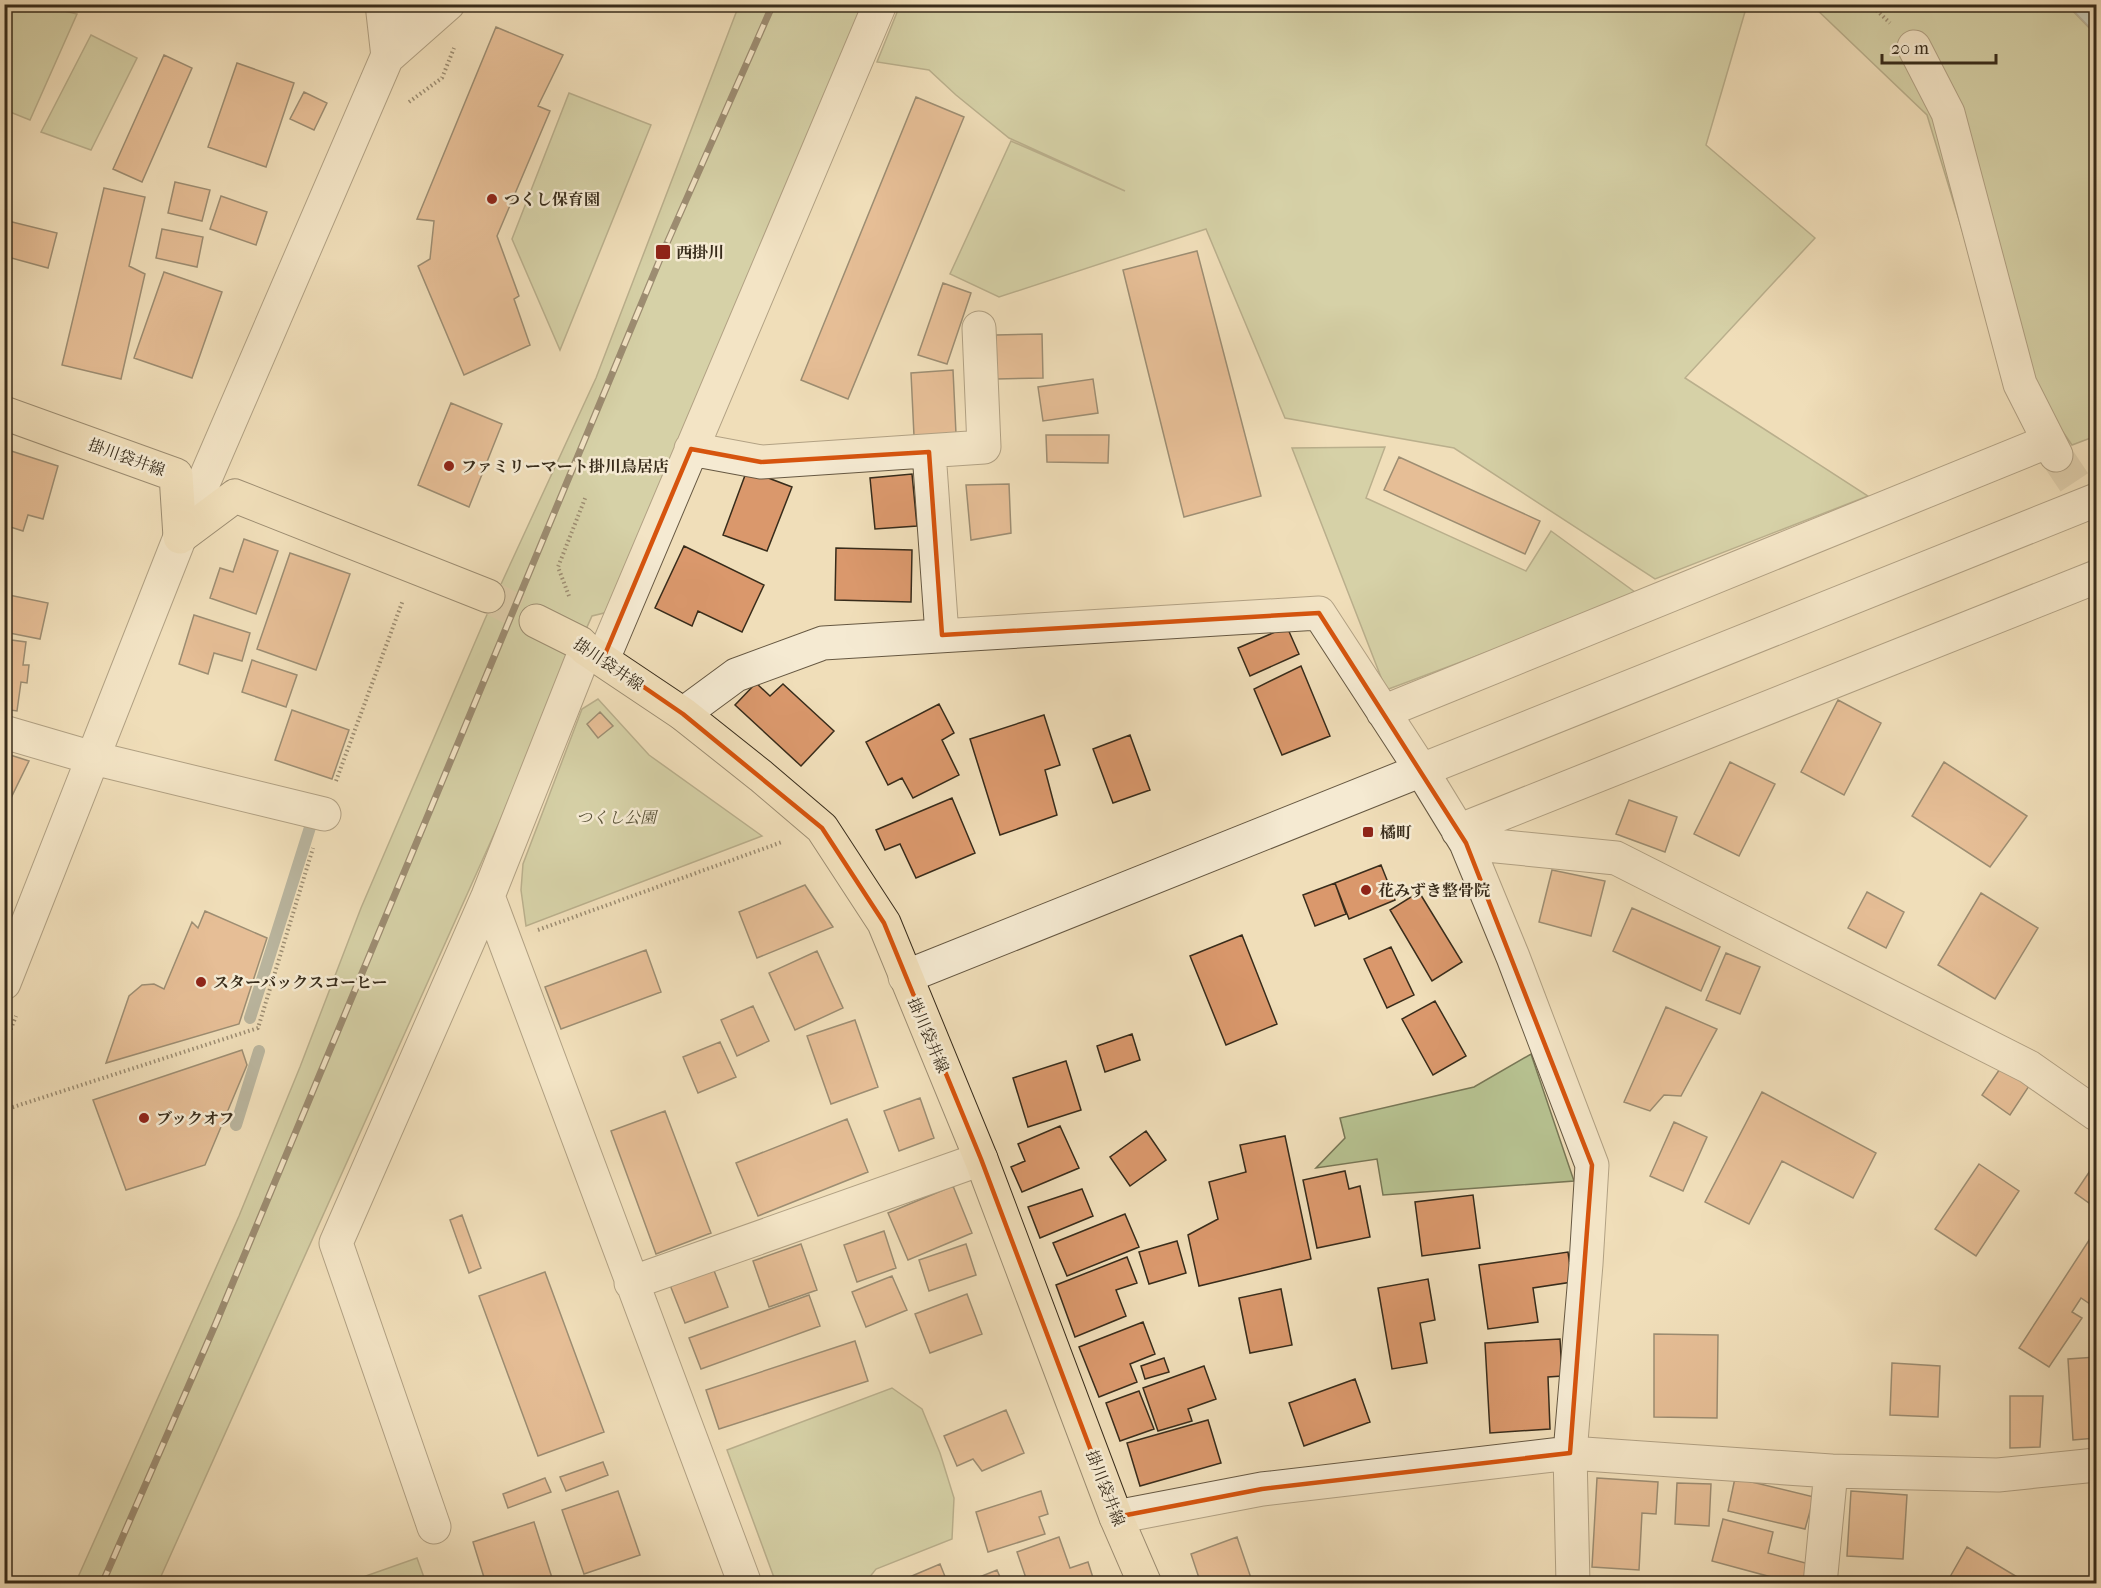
<svg xmlns="http://www.w3.org/2000/svg" width="2101" height="1588" viewBox="0 0 2101 1588" font-family="'IM FELL French Canon','Noto Serif JP',serif">
<rect width="100%" height="100%" fill="#f0deb9"/>
<filter id="stains"><feTurbulence type="fractalNoise" baseFrequency=".00333" numOctaves="4"/><feColorMatrix values="0 0 0 0 .2 0 0 0 0 .09 0 0 0 0 .02 0 0 0 .5 -.17"/></filter>
<radialGradient id="worn" r=".72"><stop offset=".6" stop-color="#630" stop-opacity="0"/><stop offset="1" stop-color="#630" stop-opacity=".3"/></radialGradient>
<!-- green -->
<path fill="#b7c291" stroke="#787756" stroke-width="1.5" d="M9,5H39L77,14L30,120L5,110L4,17Z
M739,5H871L608,612L592,616L158,1583L75,1584L239,1216L300,1067L361,908L485,619L596,378Z
M900,5H1747L1706,145L1815,238L1685,378L1868,496L1655,579L1454,448L1285,418L1206,229L999,297L950,274L1011,141L1125,191L1009,138L956,95L929,70L877,62Z
M1812,5H2067L2096,35V436L2072,445L1993,331L1927,115Z
M91,35L137,58L91,150L41,132Z
M569,93L651,125L560,350L512,239Z
M1385,447L1366,498L1526,571L1551,531L1639,595L1386,690L1292,448Z
M598,699L649,755L762,836L526,926L521,890L523,864L582,709Z
M1531,1054L1574,1181L1383,1195L1377,1159L1316,1168L1345,1138L1340,1118L1474,1087Z
M892,1388L922,1409L940,1453L954,1498L952,1539L876,1569L865,1583H845L821,1579L776,1583L727,1450Z
M417,1558L426,1583H346Z"/>
<!-- water -->
<path fill="#9ebab9" stroke="#75817a" stroke-width="1.5" d="M2068,5H2096V34Z"/>
<g fill="none" stroke-linecap="round" stroke-linejoin="round">
<!-- stream -->
<path stroke="#75817a" stroke-width="12" d="M250,1018L312,821L306,819
M236,1125L259,1051"/>
</g>
<!-- building -->
<path fill="#da986c" stroke="#382c1b" stroke-width="1.5" d="M496,27L563,55L538,106L550,111L497,236L519,296L514,299L530,345L464,375L418,266L430,259L434,221L417,219Z
M164,55L192,68L142,182L113,169Z
M237,63L294,83L266,167L208,147Z
M304,92L327,103L314,130L290,119Z
M916,97L964,117L848,399L801,380Z
M175,182L210,190L202,221L168,213Z
M104,188L145,197L129,266L145,274L121,379L62,365Z
M221,196L267,212L256,245L210,229Z
M4,220L57,233L48,268L4,256Z
M162,229L203,237L197,267L156,258Z
M1197,251L1261,496L1184,517L1123,270Z
M164,272L222,292L192,378L134,358Z
M943,283L971,293L947,364L918,355Z
M1042,334L1043,378L997,379L996,335Z
M953,370L956,434L914,436L911,373Z
M1093,379L1098,413L1043,421L1038,387Z
M451,403L502,424L469,507L418,485Z
M1046,435H1109L1108,463L1047,462Z
M5,449L58,466L43,519L28,515L23,531L4,525Z
M1399,457L1540,521L1525,554L1384,490Z
M747,470L792,487L767,551L723,535Z
M912,474L917,526L875,529L870,478Z
M1009,484L1011,533L971,540L966,485Z
M244,539L278,551L256,614L210,598L220,568L233,572Z
M684,546L764,585L742,632L698,611L692,626L655,608Z
M836,548L912,550L911,602L835,600Z
M290,553L350,574L316,670L257,649Z
M4,594L48,603L40,639L4,632Z
M194,615L250,633L242,661L214,653L208,674L179,664Z
M1287,627L1299,654L1250,676L1238,648Z
M4,639L26,642L23,665H29L27,683L21,682L17,711L4,709Z
M252,660L297,675L286,707L242,692Z
M1301,666L1330,736L1282,755L1254,689Z
M756,683L770,696L783,684L834,731L801,766L735,705Z
M1838,700L1881,723L1844,795L1801,772Z
M939,704L954,733L942,740L959,775L913,798L902,778L888,785L866,742Z
M292,710L349,730L332,779L275,760Z
M600,712L613,726L598,738L587,724Z
M1044,715L1060,765L1045,770L1057,815L1000,835L970,739Z
M1130,735L1150,790L1113,803L1093,749Z
M4,753L29,761L9,802L4,800Z
M1730,762L1775,784L1739,856L1694,834Z
M1944,762L2027,816L1990,867L1912,816Z
M952,798L975,853L916,878L900,844L885,850L876,830Z
M1629,800L1677,817L1665,852L1616,834Z
M1381,865L1395,900L1349,919L1335,883Z
M1552,870L1605,881L1591,936L1539,922Z
M1335,883L1346,914L1315,926L1303,895Z
M805,885L833,927L757,958L739,912Z
M1419,892L1462,962L1432,981L1390,910Z
M1867,892L1904,912L1886,948L1848,928Z
M1981,893L2038,928L1995,999L1938,965Z
M1632,908L1720,947L1701,991L1613,951Z
M205,911L267,938L239,1024L106,1063L129,996L142,985L154,984L164,989L192,922L198,928Z
M1242,935L1277,1024L1226,1045L1190,956Z
M1391,947L1414,995L1387,1008L1364,959Z
M646,950L661,992L561,1029L545,987Z
M817,951L843,1008L795,1030L769,973Z
M1726,953L1760,967L1740,1014L1706,1000Z
M1435,1001L1466,1056L1433,1075L1402,1019Z
M753,1006L769,1041L737,1056L721,1020Z
M1666,1007L1717,1029L1681,1096L1664,1095L1650,1111L1624,1102Z
M855,1020L878,1087L831,1104L807,1036Z
M1132,1034L1140,1060L1105,1072L1097,1046Z
M720,1042L736,1077L698,1093L683,1057Z
M242,1050L247,1065L205,1165L126,1190L93,1100Z
M2006,1060L2033,1080L2010,1115L1982,1095Z
M1066,1061L1081,1110L1028,1127L1013,1078Z
M1762,1092L1876,1153L1853,1198L1782,1161L1749,1224L1705,1202Z
M920,1098L934,1138L899,1151L884,1111Z
M665,1111L711,1233L656,1254L611,1131Z
M847,1119L868,1172L758,1216L736,1163Z
M1674,1122L1707,1137L1683,1191L1650,1176Z
M1060,1126L1079,1168L1022,1192L1011,1167L1025,1161L1018,1144Z
M1146,1131L1166,1160L1130,1186L1110,1157Z
M1285,1136L1311,1259L1199,1286L1188,1235L1218,1219L1209,1182L1246,1172L1240,1145Z
M2096,1162V1208L2075,1193Z
M1979,1164L2019,1191L1976,1256L1935,1229Z
M1345,1171L1349,1189L1360,1186L1370,1237L1317,1248L1303,1180Z
M953,1186L972,1233L908,1260L888,1213Z
M1082,1189L1093,1216L1040,1238L1028,1207Z
M1473,1195L1480,1248L1422,1256L1415,1202Z
M1125,1214L1139,1247L1067,1276L1053,1243Z
M462,1215L481,1268L469,1273L450,1220Z
M884,1231L896,1268L857,1282L844,1245Z
M2095,1231L2096,1308L2081,1298L2072,1312L2082,1318L2049,1367L2019,1348Z
M1177,1241L1186,1273L1149,1284L1139,1252Z
M801,1244L817,1290L769,1307L753,1261Z
M966,1244L976,1275L929,1291L919,1260Z
M1568,1252L1572,1282L1533,1288L1538,1322L1488,1329L1479,1265Z
M1127,1257L1137,1283L1116,1290L1126,1316L1075,1337L1056,1285Z
M713,1268L728,1307L685,1323L670,1285Z
M545,1272L604,1432L538,1456L479,1296Z
M892,1276L907,1310L866,1327L852,1292Z
M1428,1279L1435,1320L1420,1323L1427,1363L1392,1369L1378,1288Z
M1281,1289L1292,1345L1250,1353L1239,1298Z
M967,1294L982,1334L930,1353L915,1314Z
M809,1295L820,1326L701,1369L689,1338Z
M1143,1322L1155,1354L1130,1364L1137,1382L1099,1397L1079,1347Z
M1654,1334L1718,1335L1717,1418L1654,1417Z
M1560,1339L1562,1376L1548,1377L1550,1429L1490,1433L1485,1343Z
M855,1341L868,1381L719,1429L706,1390Z
M2096,1357V1438L2073,1440L2068,1359Z
M1164,1358L1169,1372L1145,1379L1141,1366Z
M1892,1363L1940,1366L1938,1417L1890,1415Z
M1204,1366L1216,1399L1188,1409L1192,1421L1158,1431L1143,1388Z
M1355,1379L1370,1422L1304,1446L1289,1403Z
M1139,1391L1154,1429L1120,1441L1106,1403Z
M2010,1396H2043L2040,1447L2010,1448Z
M1006,1410L1024,1453L982,1471L973,1459L957,1466L944,1436Z
M1208,1420L1221,1463L1140,1486L1127,1443Z
M603,1462L608,1475L566,1491L560,1477Z
M545,1478L551,1492L508,1508L503,1494Z
M1597,1478L1658,1482L1656,1514L1642,1513L1639,1570L1592,1567Z
M1735,1478L1814,1497L1805,1529L1728,1511Z
M1677,1483L1711,1484L1709,1526L1675,1524Z
M618,1491L640,1555L584,1574L562,1510Z
M1041,1491L1048,1514L1039,1517L1045,1534L988,1552L976,1512Z
M1851,1491L1907,1495L1903,1559L1847,1556Z
M1723,1519L1773,1532L1768,1553L1813,1565L1808,1584H1797L1712,1561Z
M534,1522L554,1584H486L473,1542Z
M1059,1537L1070,1568L1088,1562L1095,1584H1028L1017,1552Z
M1237,1537L1253,1584H1201L1191,1554Z
M1967,1547L2019,1578L2015,1584H1946Z
M940,1564L948,1584H893Z
M997,1570L1003,1584H962Z"/>
<g fill="none" stroke-linecap="round" stroke-linejoin="round">
<!-- minor-tunnel -->
<path stroke="#cbba99" stroke-width="33" stroke-dasharray="33 16" stroke-linecap="butt" d="M2056,455L2096,515"/>
<!-- major-tunnel -->
<path stroke="#cbba99" stroke-width="33" stroke-dasharray="33 16" stroke-linecap="butt" d="M488,596L536,621"/>
<!-- minor casing -->
<g stroke="#665842" stroke-width="35">
<path id="minor" d="M382,4L388,57L448,4
M1914,47L1948,113L2020,384L2056,455
M691,449L761,462L984,447L979,328
M929,452L942,635
M603,659L880,4
M1383,712L2049,441
M683,714L736,675L823,643L1319,613L1422,771L1466,843L1513,957L1592,1165L1586,1264L1570,1453L1573,1584
M4,732L93,758L324,814
M1458,831L2096,577
M1466,843L1616,858L2029,1067L2096,1114
M488,896L745,1584
M905,977L2096,500
M4,983L180,537L410,4
M631,1283L981,1159
M1116,1517L1262,1489L1570,1453L1831,1471L1998,1475L2096,1465
M434,1527L336,1243L488,896L586,649
M1820,1584L1831,1471"/>
</g>
<!-- major casing -->
<g stroke="#382c1b" stroke-width="35">
<path id="major" d="M4,413L176,475L180,537L235,496L488,596
M536,621L580,643L586,649L683,714L761,776L822,828L884,923L981,1159L1116,1517L1145,1584"/>
</g>
<!-- path -->
<path stroke="#382c1b" stroke-width="4" stroke-dasharray="1.5 3" stroke-linecap="butt" d="M1870,4L1890,23
M409,102L442,78L454,48
M569,596L558,567L586,496
M336,781L403,600
M538,930L782,842
M4,1046L16,1016
M4,1110L258,1028L313,848"/>
<!-- minor -->
<use href="#minor" stroke="#f5ead2" stroke-width="33"/>
<!-- major -->
<use href="#major" stroke="#f0deb9" stroke-width="33"/>
<!-- rail casing -->
<g stroke="#382c1b" stroke-width="7">
<path id="rail" d="M102,1584L216,1323L663,252L773,4"/>
</g>
<!-- rail -->
<use href="#rail" stroke="#f5ead2" stroke-width="4.5" stroke-dasharray="14" stroke-linecap="butt"/>
</g>
<!-- marked area -->
<path d="M0 0H2101V1588H0ZM691,449L761,462L929,452L942,635L1319,613L1466,843L1592,1165L1570,1453L1262,1489L1116,1517L981,1159L884,923L822,828L683,714L603,659Z" fill="#f0deb9" fill-opacity=".55" fill-rule="evenodd"/>
<path fill="none" stroke="#d6540e" stroke-width="4.5" stroke-linejoin="round" d="M691,449L761,462L929,452L942,635L1319,613L1466,843L1592,1165L1570,1453L1262,1489L1116,1517L981,1159L884,923L822,828L683,714L603,659Z"/>
<!-- markers -->
<g fill="#8f2418" stroke="#f5ead2" stroke-width="2">
<circle cx="492" cy="199" r="6"/>
<rect x="655" y="244" width="16" height="16" rx="3"/>
<circle cx="449" cy="466" r="6"/>
<rect x="1362" y="826" width="12" height="12" rx="3"/>
<circle cx="1366" cy="890" r="6"/>
<circle cx="201" cy="982" r="6"/>
<circle cx="144" cy="1118" r="6"/>
</g>
<g text-anchor="middle" stroke-width="5" stroke-linejoin="round" paint-order="stroke">
<!-- poi labels -->
<g font-size="16" font-weight="bold" fill="#382c1b" stroke="#f5ead2" text-anchor="start">
<text x="504" y="205">つくし保育園</text>
<text x="676" y="258">西掛川</text>
<text x="461" y="472">ファミリーマート掛川鳥居店</text>
<text x="1380" y="838">橘町</text>
<text x="1378" y="896">花みずき整骨院</text>
<text x="213" y="988">スターバックスコーヒー</text>
<text x="156" y="1124">ブックオフ</text>
</g>
<!-- street labels -->
<g font-size="16" fill="#382c1b" stroke="#f5ead2">
<text transform="translate(127 457) rotate(20)" y="6">掛川袋井線</text>
<text transform="translate(609 664) rotate(34)" y="6">掛川袋井線</text>
<text transform="translate(929 1035) rotate(67)" y="6">掛川袋井線</text>
<text transform="translate(1106 1488) rotate(69)" y="6">掛川袋井線</text>
</g>
<!-- park labels -->
<g font-size="16" font-style="italic" fill="#585238" stroke="#f5ead2">
<text x="616" y="823">つくし公園</text>
</g>
</g>
<!-- margin -->
<rect width="2101" height="1588" fill="none" stroke="#f0deb9" stroke-width="24"/>
<rect x="6" y="6" width="2089" height="1576" fill="none" stroke="#382c1b" stroke-width="3"/>
<rect x="12" y="12" width="2077" height="1564" fill="none" stroke="#382c1b" stroke-width="1.5"/>
<!-- scale -->
<path d="M1882 54v9h114v-9" fill="none" stroke="#382c1b" stroke-width="3"/>
<text x="1891" y="54" font-size="18" fill="#382c1b" stroke="#f5ead2" stroke-width="4.5" paint-order="stroke">20 m</text>
<rect width="100%" height="100%" filter="url(#stains)"/>
<rect width="100%" height="100%" fill="url(#worn)"/>
</svg>
